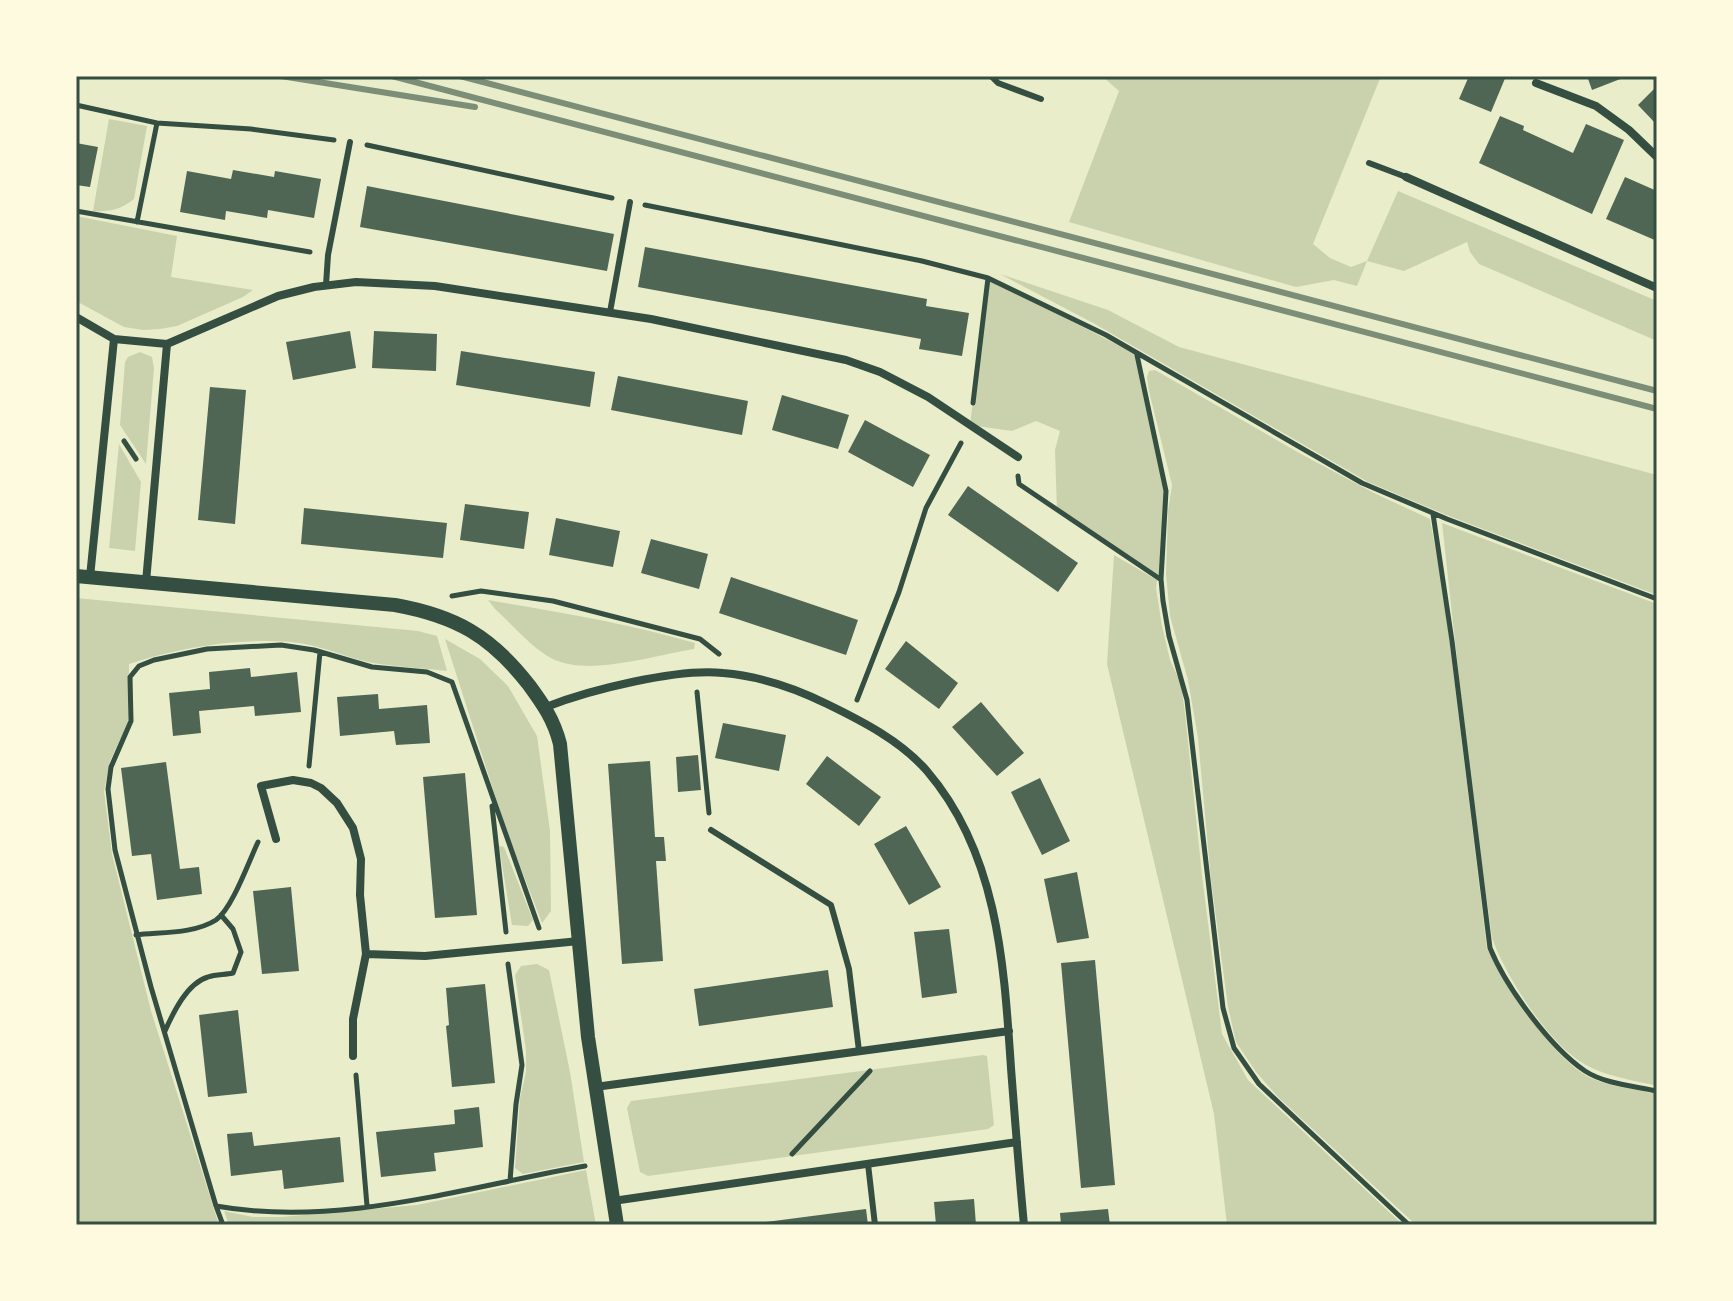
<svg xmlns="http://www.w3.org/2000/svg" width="1733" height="1301" viewBox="0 0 1733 1301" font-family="Figtree,sans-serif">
<rect width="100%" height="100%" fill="#e9edc9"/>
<!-- green -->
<path fill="#cad2ad" d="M1102,76H1381L1313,244L1330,258L1351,267L1367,261L1398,191L1657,301V341L1479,264L1470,252L1467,242L1404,271L1367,261L1357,286L1334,280L1296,287L1069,222L1119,91Z
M109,119L147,126L134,199C122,209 110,212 93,211Z
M76,216L177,236L171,277L253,290L243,297L177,326L160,329L143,330L124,327L76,301Z
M1000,274L1108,310L1179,347L1657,475V595L1449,516L1368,482L1095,324Z
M988,278L1137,355L1166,491L1161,579L1057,511L1055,450L1060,431L1036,421L1012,431L970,425Z
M140,352L152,357L154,368L146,464L120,425L125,362L128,357Z
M1155,370L1301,454L1374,493L1430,519L1445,603L1487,949C1505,984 1554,1061 1591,1078C1611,1087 1636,1089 1657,1094V1225H1416L1278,1097L1256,1072L1236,1042L1228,1007L1211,880L1198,738L1188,680L1170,616L1166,574L1168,511L1172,485L1149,391L1147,377L1149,371Z
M119,444L141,482L135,551L109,548Z
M1442,523L1657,604V1086C1634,1080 1607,1077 1586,1065C1549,1045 1506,977 1492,938L1470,777Z
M1114,555L1157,580L1156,588L1162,626L1170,660L1181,684L1185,713L1202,875L1222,1034L1248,1080L1403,1225H1227L1214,1114L1107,664Z
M76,598L418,631L437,636L447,671C422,668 394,667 368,662C342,656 318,644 291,642C236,638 181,647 129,664L128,722L110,761L104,791L112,854L151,1011L219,1225H76Z
M488,600C558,612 627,623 695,643L694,649C656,655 593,675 558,661C537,654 512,624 495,609Z
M445,639L480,659L508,686L537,736L550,831L551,911L542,923L506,830Z
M499,846L504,847L533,920L528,926L512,925Z
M537,964L549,970L570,1072L584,1162L523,1174L515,1168L520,1098L526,1072V1050L515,975L521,966Z
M983,1055L987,1056L994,1125L988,1129L648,1176L640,1172L627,1108L631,1101Z
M586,1170L596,1225H229L224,1211L253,1217H281L417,1205Z"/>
<!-- building -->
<path fill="#4f6655" d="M1469,76H1506L1491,112L1459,99Z
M1587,76H1628L1592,90Z
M1657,86V125L1638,105Z
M1500,116L1524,126L1523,130L1573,153L1586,124L1624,140L1592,214L1479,163Z
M76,143L98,147L90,187L76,185Z
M233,170L274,177L275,171L321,179L314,218L268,210L267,218L226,211L225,220L180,212L187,171L231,179Z
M1625,177L1657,191V241L1606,219Z
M367,186L614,234L607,271L360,227Z
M645,247L927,299L926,306L969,313L962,356L919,349L921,339L638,287Z
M350,331L356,368L293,380L286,342Z
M374,331L437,334L436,371L372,368Z
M461,351L595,372L590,407L456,385Z
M618,376L748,401L742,435L611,410Z
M210,387L246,390L235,524L198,520Z
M782,395L849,415L838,449L772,430Z
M865,420L930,455L913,487L848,452Z
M968,486L1078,563L1058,592L948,515Z
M465,504L529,512L524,549L460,540Z
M304,508L447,523L443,558L301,544Z
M556,518L620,531L613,567L549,555Z
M651,539L708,554L699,589L641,573Z
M731,577L858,620L846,655L719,613Z
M906,641L958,683L939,709L885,669Z
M250,668L251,677L297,672L301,712L255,716L254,706L199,711L201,733L173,736L169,693L210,689L209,672Z
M378,694L379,709L427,705L430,743L396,745L394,731L340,736L337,697Z
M981,702L1024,753L997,776L952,727Z
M723,723L786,735L779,771L715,758Z
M698,755L701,790L678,792L676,757Z
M827,756L881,797L859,826L806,784Z
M650,761L655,837H664L666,861H656L663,961L622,964L608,764Z
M166,762L180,869L199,867L202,894L157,900L151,854L132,856L121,768Z
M465,773L477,915L435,918L423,777Z
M1040,778L1070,841L1042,855L1011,792Z
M906,826L941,887L909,905L874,844Z
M1077,872L1089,938L1057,943L1044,879Z
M291,887L299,971L262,974L253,891Z
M949,929L957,993L922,998L914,932Z
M1095,960L1115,1185L1081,1188L1061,963Z
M828,970L833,1007L699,1026L694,989Z
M485,984L495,1083L452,1087L446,1026L449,1025L446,988Z
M238,1010L247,1093L208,1097L199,1015Z
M479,1107L483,1147L434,1153L436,1171L381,1177L376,1132L455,1124L454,1110Z
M252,1132L254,1146L340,1137L344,1182L284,1189L282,1170L231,1176L227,1134Z
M974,1199L976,1225H936L934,1202Z
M866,1209L868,1225H758V1223Z
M1108,1209L1110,1225H1061L1060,1213Z"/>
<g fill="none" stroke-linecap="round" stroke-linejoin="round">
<!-- path -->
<path stroke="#344e41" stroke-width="5" d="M76,105L157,123L251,129L334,140
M367,145L612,198
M645,205L922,261L988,278L1106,335L1362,483L1447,519L1657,599
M76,211L310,252
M137,222L157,123
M1137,355L1166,491L1161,579L1163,601L1169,636L1187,700L1223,1008L1234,1048L1259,1084L1409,1225
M973,403L988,278
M124,441L136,459
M1018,476L1019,484L1160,579
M1433,514L1452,641L1490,948C1506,987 1550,1047 1585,1071C1605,1084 1634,1086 1657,1091
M452,596L481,591L553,601L700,639L719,654
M697,692L709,813
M857,700L899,592L926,508L961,443
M309,766L320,652
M492,806L506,932
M539,928L452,682L427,672L372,667L314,650L281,645L207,649L154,660L139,666L130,677L131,721L111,767L108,789L115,850L151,987L216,1206C339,1228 465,1187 585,1166
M136,935C161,932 194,934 216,920C232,909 249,861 258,842
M508,964L522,1065L516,1104L510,1181
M165,1031C173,1013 187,983 208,977C216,974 225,975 233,973L241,952L233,929L221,915
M356,1075L367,1206
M792,1154L870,1071
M216,1206L223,1225"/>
<!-- service -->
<path stroke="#344e41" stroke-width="6" d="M991,76L998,83L1041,99
M1369,163L1406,177
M326,285L328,255L350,142
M610,312L630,202
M711,830L831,905L849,969L859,1051
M868,1164L875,1225"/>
<!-- minor -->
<path stroke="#344e41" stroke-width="8" d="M1536,83L1596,106L1629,130L1657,157
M1406,177L1657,288
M76,317L114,339L167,344
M167,344L278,296L314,287L356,282L435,286L651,319L846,360L880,372L928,397L1018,457
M90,577L114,339
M146,582L167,344
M546,707C589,690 677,668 723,673C759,676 795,688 827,704C862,721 901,741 927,771C998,854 1004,964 1011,1068C1015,1120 1019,1173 1024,1225
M276,839L261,786L293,780L311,783L321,788L337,803L353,828L361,859L360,895L366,954L353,1019V1056
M366,954L425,956L579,941
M595,1087L1009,1031
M613,1201L1017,1142"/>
<!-- tertiary -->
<path stroke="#344e41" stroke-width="14" d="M76,576L395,605C456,616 491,636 529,685C543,704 554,720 560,744L588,1037L617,1225"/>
<!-- rail -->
<path stroke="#7c8e77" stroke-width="6" d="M281,76L475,107
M392,76L1657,409
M460,76L1657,391"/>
</g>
<!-- border -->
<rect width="1733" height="1301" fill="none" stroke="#fefae0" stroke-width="156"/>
<rect x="78" y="78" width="1577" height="1145" fill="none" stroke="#344e41" stroke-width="3"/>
</svg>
